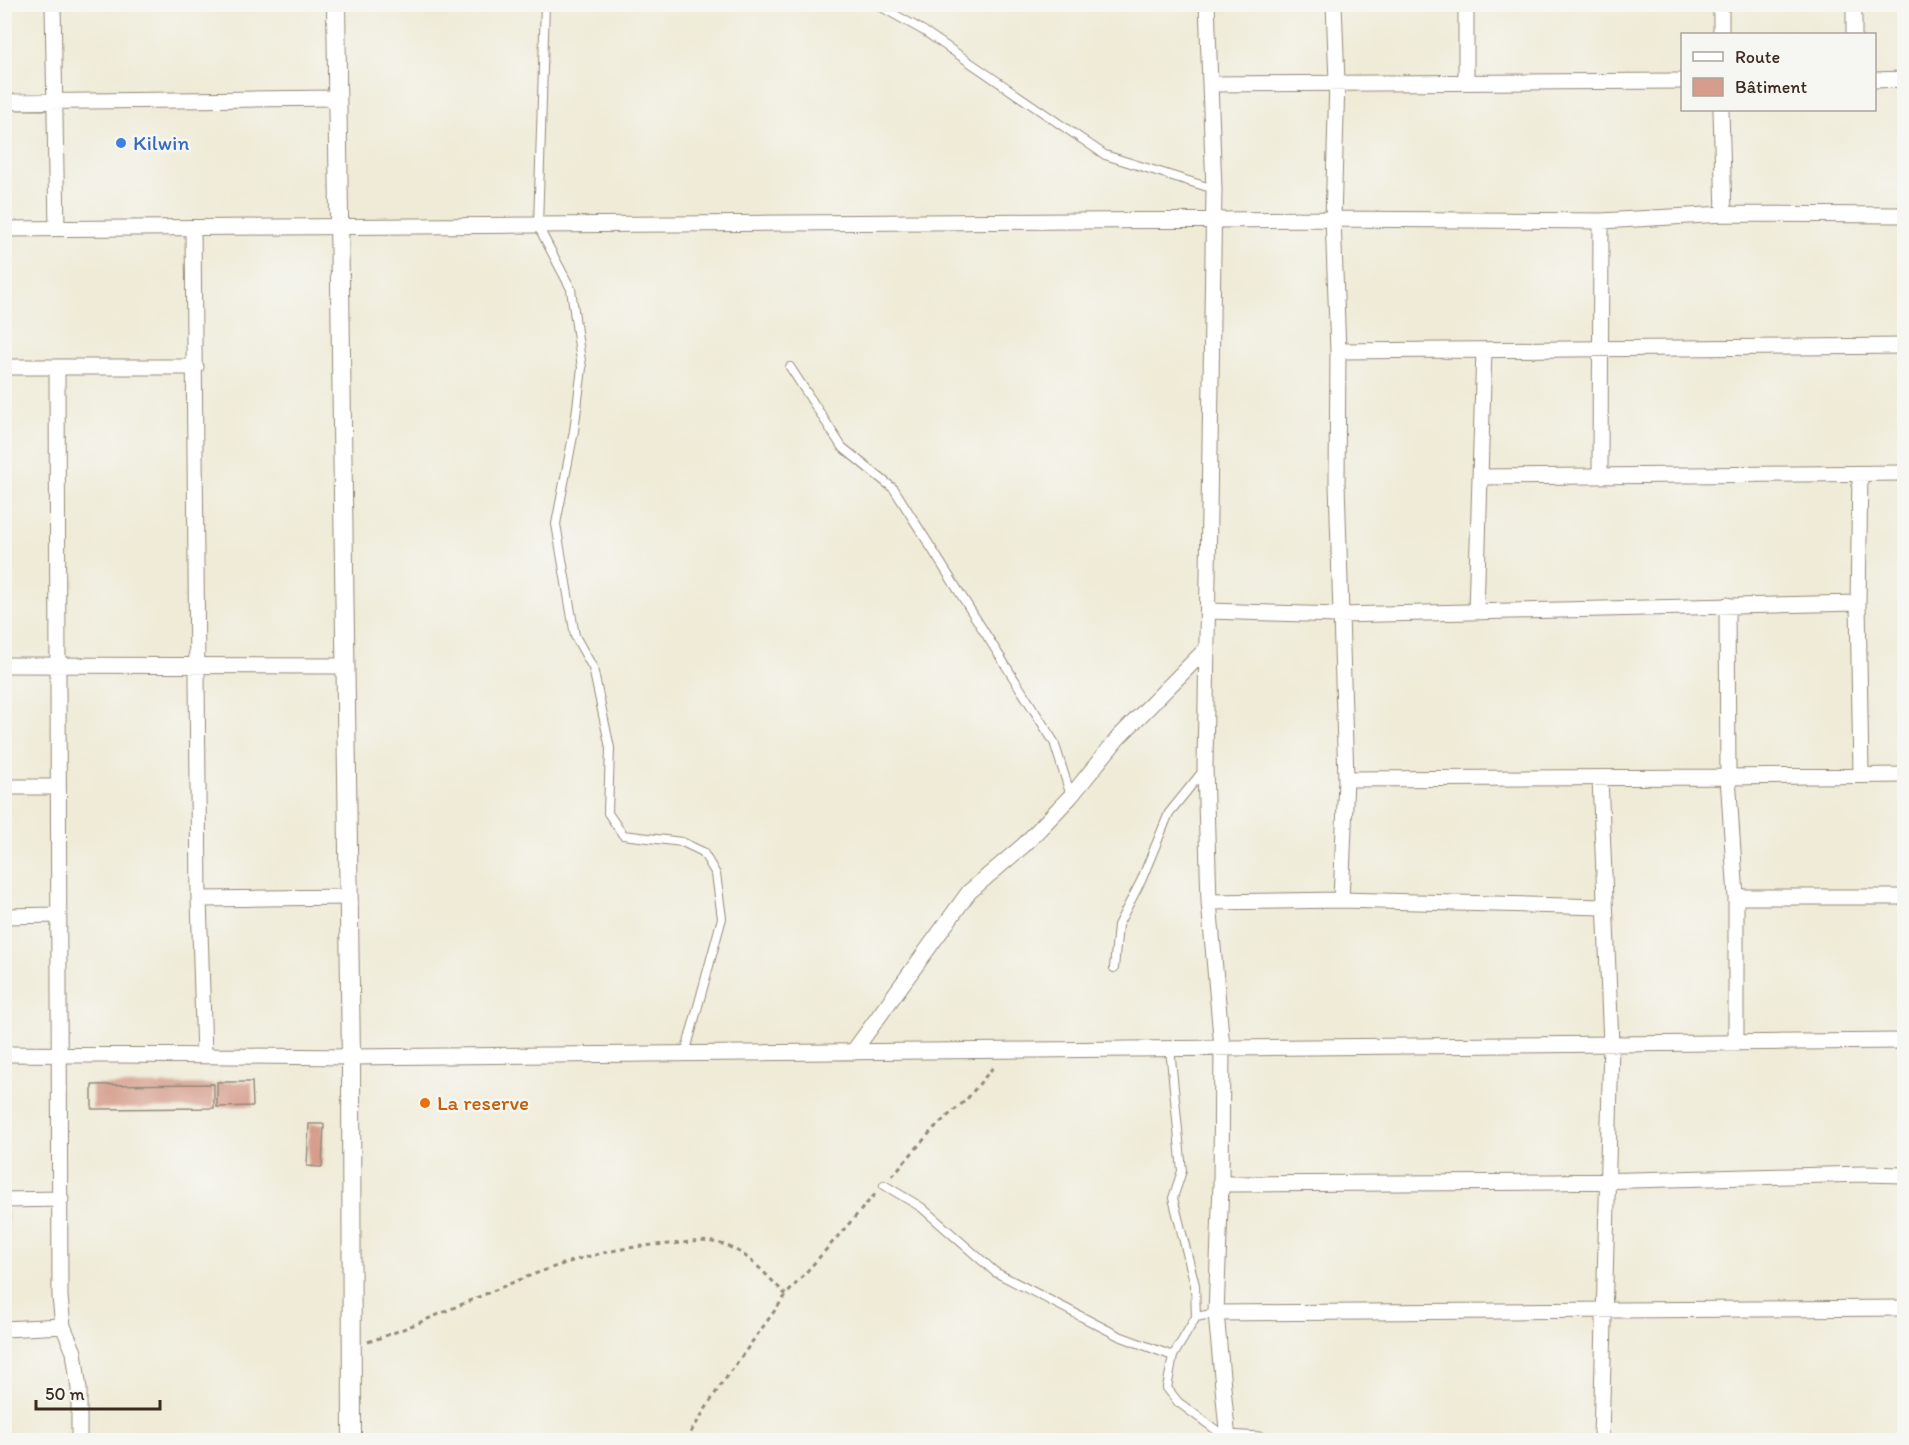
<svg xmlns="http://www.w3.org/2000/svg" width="1909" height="1445" viewBox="0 0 1909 1445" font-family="Itim,sans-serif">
<rect width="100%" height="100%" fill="#f6f6f2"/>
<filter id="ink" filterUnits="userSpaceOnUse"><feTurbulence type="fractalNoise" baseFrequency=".0167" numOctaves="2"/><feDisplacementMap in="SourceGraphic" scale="12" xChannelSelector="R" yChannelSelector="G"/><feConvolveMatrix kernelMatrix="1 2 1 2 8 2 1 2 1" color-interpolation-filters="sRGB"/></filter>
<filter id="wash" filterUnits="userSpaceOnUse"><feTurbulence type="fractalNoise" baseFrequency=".008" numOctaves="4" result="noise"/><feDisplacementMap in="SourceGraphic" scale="24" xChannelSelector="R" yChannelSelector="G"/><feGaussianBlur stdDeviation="1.35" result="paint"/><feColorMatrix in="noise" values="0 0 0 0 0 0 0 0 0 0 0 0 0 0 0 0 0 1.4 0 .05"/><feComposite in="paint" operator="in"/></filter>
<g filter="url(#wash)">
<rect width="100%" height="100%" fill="#efebd7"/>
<g id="blocks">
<!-- building -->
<path fill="#d69d8c" d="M217,1082H252L253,1106L217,1107Z
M214,1084V1108L92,1109V1085Z
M309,1124H324L322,1167L307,1166Z
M4,1210H8L7,1260H4Z"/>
</g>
</g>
<g filter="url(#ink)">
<use href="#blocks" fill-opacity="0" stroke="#958a7a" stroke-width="1.5"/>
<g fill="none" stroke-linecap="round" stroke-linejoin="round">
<!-- service casing -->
<g stroke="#958a7a" stroke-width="10">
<path id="service" d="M545,4L538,226L571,289L582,368L574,431L556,524L575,636L593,668L610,748L608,813L623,835L682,842L703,852L716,874L722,918L685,1054
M876,4L924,31L1105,155L1214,189
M790,367L842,447L894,489L1054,742L1071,796
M1114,968L1118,925L1141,881L1169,813L1203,771
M1170,1048L1182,1171L1173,1198L1195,1285L1196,1317
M884,1185L921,1207L995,1272L1119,1336L1173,1356
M1216,1313L1196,1317L1173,1356L1167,1388L1178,1402L1227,1438"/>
</g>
<!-- minor casing -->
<g stroke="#958a7a" stroke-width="17">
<path id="minor" d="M53,4L57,229
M1207,4L1214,189L1205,768L1209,902L1222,1047L1221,1184L1216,1313L1228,1440
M1334,4L1337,81L1333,219L1338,351L1337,483L1346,779L1341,900
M1854,4V34
M1721,34V4
M1874,80L1904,79
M1466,81V4
M1212,84L1682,81
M4,102L337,98
M1721,110L1724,214
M193,228L199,899L204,1055
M4,229L1333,219L1601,221L1724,214L1904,215
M1338,351L1904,346
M4,367H196
M57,367L60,1297L63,1326L74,1352L79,1389V1440
M1600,474L1601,221
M1860,474L1858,603L1861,773
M1480,477L1484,350
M1209,611L1339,615L1858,603
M1476,612L1480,477L1904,473
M4,665L344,666
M1600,778L1611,1044L1601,1440
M1346,779L1728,777L1727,605
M4,787H58
M1736,897H1904
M199,899L348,897
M1209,902L1341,900L1604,907
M4,916L58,915
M1736,1042V897L1728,777L1904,775
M853,1052L969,892L1024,845L1071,796L1118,738L1206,649
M4,1054L351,1057L1904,1041
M1221,1184L1555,1182L1864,1174L1904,1175
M4,1200L61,1199
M1216,1313L1904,1308
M4,1329L63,1326
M1228,1438L1260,1440"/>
</g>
<!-- tertiary casing -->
<g stroke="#958a7a" stroke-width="20">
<path id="tertiary" d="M336,4L351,1057L352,1440"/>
</g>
<!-- path -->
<path stroke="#958a7a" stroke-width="3" stroke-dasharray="4.5 4.5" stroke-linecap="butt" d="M892,1176L934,1128L966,1100L995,1065
M368,1342C471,1307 560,1247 672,1244C685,1243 700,1240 713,1242C744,1247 765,1274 786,1295
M686,1440L718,1389L786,1295L877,1192
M1151,1440L1207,1439"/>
<!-- service -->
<use href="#service" stroke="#fff" stroke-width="8"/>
<!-- minor -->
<use href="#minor" stroke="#fff" stroke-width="15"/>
<!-- tertiary -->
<use href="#tertiary" stroke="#fff" stroke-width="18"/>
</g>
</g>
<!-- markers -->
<circle fill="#3f7fe0" stroke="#f6f6f2" stroke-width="2" cx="121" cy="143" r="6"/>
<circle fill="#e8710a" stroke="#f6f6f2" stroke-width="2" cx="425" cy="1103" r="6"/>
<g text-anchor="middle" stroke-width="5" stroke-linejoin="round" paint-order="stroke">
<!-- shop labels -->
<g font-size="21" fill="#366cbe" stroke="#f6f6f2" text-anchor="start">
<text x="133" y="150">Kilwin</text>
</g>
<!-- food labels -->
<g font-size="21" fill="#c56008" stroke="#f6f6f2" text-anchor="start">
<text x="437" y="1110">La reserve</text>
</g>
</g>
<!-- margin -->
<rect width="1909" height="1445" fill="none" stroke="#f6f6f2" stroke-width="24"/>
<!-- legend -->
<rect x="1681" y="33" width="195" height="78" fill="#f6f6f2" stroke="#aba49d" stroke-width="1.5"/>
<rect x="1693" y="52" width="30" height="9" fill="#ffffff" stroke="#aba49d" stroke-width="1.5"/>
<text x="1735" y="63" font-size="18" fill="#3b2a1e">Route</text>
<rect x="1693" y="78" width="30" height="18" fill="#d69d8c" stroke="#aba49d" stroke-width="1.5"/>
<text x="1735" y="93" font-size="18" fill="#3b2a1e">Bâtiment</text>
<!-- scale -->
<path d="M36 1400v9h124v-9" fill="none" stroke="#3b2a1e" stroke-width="3"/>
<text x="45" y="1400" font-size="18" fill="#3b2a1e" stroke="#f6f6f2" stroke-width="4.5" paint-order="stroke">50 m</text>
</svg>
